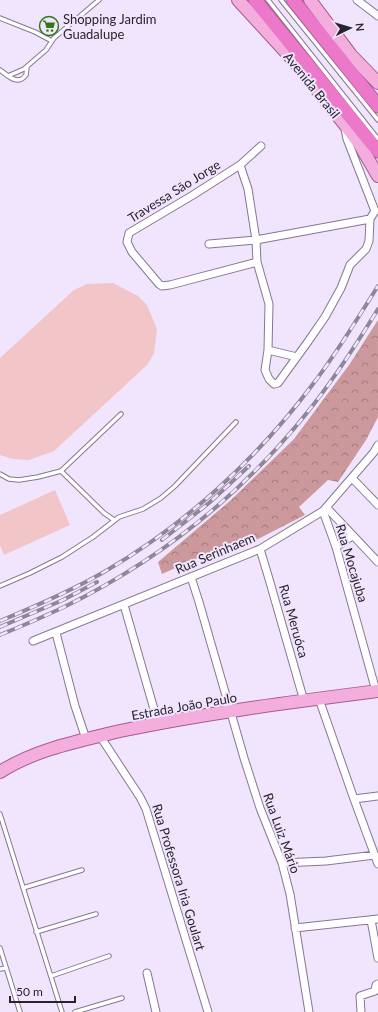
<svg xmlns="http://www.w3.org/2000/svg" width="378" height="1012" viewBox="0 0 378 1012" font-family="Lato,sans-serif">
<defs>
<pattern id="forest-crowns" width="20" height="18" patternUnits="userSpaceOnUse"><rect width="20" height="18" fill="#cb989b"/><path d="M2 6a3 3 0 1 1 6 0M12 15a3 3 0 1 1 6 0" fill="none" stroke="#a57c7f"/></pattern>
</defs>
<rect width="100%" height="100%" fill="#f0e5fd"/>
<!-- forest -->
<path fill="url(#forest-crowns)" d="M378,320V417L366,440L338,482L328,480L299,507L305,515L223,557L215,550L162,574L158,562L231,500L294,439L349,365Z"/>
<!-- pitch -->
<path fill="#f2c5c8" d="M113,283L138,296L147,305L157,329L154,353L147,365L54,451L29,460L13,459L0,455V358L74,290L87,284Z
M55,490L70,525L4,555L0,545V515Z"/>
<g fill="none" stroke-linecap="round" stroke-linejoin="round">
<!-- lane casing -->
<g stroke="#847892" stroke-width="5.5">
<path id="lane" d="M268,0L378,139
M281,0L378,120
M0,18L35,32L52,41
M0,70L8,76L24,69L32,62L46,50L54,38L99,0
M8,76C15,81 21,82 26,75L27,67
M61,471L104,513L114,520
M0,474L9,479L19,480L38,477L61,471L121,414
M0,586L30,573L62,557L93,537L119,517L143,509L161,498L175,486L236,422
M0,814L62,1012
M23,888L82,870
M36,932L96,914
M0,948L20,1012
M0,969L6,968
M51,976L109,956
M75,1012L122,998"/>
</g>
<!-- street casing -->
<g stroke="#847892" stroke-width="9">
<path id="street" d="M357,0L378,16
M345,129L347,139L375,211
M240,165L248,189L256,240L257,262L269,304L268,350L265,370L269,379L274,384L278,383L307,343L325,317L341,288L350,265L366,249L369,241L370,219L375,211
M209,244L256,240L370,219
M257,262L170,285L162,286L159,284L132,252L127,242L129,233L134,230L193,195L240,165L261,146
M268,350L297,357
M352,478L378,505
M327,508L378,562
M323,511L336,547L376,691
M336,547L352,536
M260,549L269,579L304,701
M191,577L199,602L244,758L260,808L282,863L290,894L309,1012
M124,605L158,723
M56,633L75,706L86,739
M33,641L260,549L323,511L374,452L378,445
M319,699L354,799L378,864
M100,736L140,797L146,809L208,1012
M354,799L378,796
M282,863L326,861L375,855
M371,920L378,958
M295,928L378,919
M147,973L156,1012
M361,1012L360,996L375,991L376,985L378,984"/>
</g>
<!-- primary casing -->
<g stroke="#a75a92" stroke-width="14">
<path id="primary" d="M238,0L293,60L350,131L360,145L378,176
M310,0L351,55L378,83
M0,772C36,749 79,741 120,731C205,713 292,702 378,691"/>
</g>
<!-- highway casing -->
<g stroke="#a75a92" stroke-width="15">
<path id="highway" d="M255,0L378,151
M293,0L378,106"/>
</g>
<!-- lane -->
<use href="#lane" stroke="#fff" stroke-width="3.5"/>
<!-- street -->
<use href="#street" stroke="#fff" stroke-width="7"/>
<!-- primary -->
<use href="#primary" stroke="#f3aede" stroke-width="12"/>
<!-- highway -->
<use href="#highway" stroke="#eb78c8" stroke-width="13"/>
<!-- rail casing -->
<g stroke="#8f8698" stroke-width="4">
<path id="rail" d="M162,540L209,503L249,466
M0,621C36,606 71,591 104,572C185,525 257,459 313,384C337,353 357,319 378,286
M0,627L63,600L97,582
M0,635C22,626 43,617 64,607C158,561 241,495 306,414C333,381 356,345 378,309"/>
</g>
<!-- rail -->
<use href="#rail" stroke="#f0e5fd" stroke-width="2.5" stroke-dasharray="8" stroke-linecap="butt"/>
</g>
<!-- icons -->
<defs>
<g id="supermarket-ring" transform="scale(1)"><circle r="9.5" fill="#f0e5fd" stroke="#347717" stroke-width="1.5"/><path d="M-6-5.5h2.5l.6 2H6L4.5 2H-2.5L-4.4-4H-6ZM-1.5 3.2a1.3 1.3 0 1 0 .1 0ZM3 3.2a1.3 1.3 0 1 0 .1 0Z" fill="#347717"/></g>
</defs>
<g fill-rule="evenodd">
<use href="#supermarket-ring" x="49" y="26"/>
</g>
<g text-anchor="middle" stroke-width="4" stroke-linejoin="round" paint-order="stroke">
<!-- poi labels -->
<g font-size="13" fill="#29232e" stroke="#f0e5fd" text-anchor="start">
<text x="63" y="24">Shopping Jardim<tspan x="63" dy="15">Guadalupe</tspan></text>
</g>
<!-- street labels -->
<g font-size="13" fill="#29232e" stroke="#f0e5fd">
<text transform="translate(312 85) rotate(51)" y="5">Avenida Brasil</text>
<text transform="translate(174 191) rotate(-32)" y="5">Travessa Sāo Jorge</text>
<text transform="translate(215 553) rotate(-23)" y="5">Rua Serinhaem</text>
<text transform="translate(352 563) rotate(73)" y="5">Rua Mocajuba</text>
<text transform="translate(294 621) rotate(74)" y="5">Rua Meruóca</text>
<text transform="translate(184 706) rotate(-10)" y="5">Estrada João Paulo</text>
<text transform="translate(282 833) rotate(70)" y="5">Rua Luiz Mário</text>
<text transform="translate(179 877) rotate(73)" y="5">Rua Professora Iria Goulart</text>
</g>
</g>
<!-- north arrow -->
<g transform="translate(350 28) rotate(85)" stroke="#f0e5fd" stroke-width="3" paint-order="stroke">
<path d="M0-3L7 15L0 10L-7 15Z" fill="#29232e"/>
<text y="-6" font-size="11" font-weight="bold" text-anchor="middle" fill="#29232e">N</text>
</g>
<!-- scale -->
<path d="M10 996v6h65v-6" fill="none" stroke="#29232e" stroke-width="2"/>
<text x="16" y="996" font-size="12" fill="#29232e" stroke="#f0e5fd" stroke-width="3" paint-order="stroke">50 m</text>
</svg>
